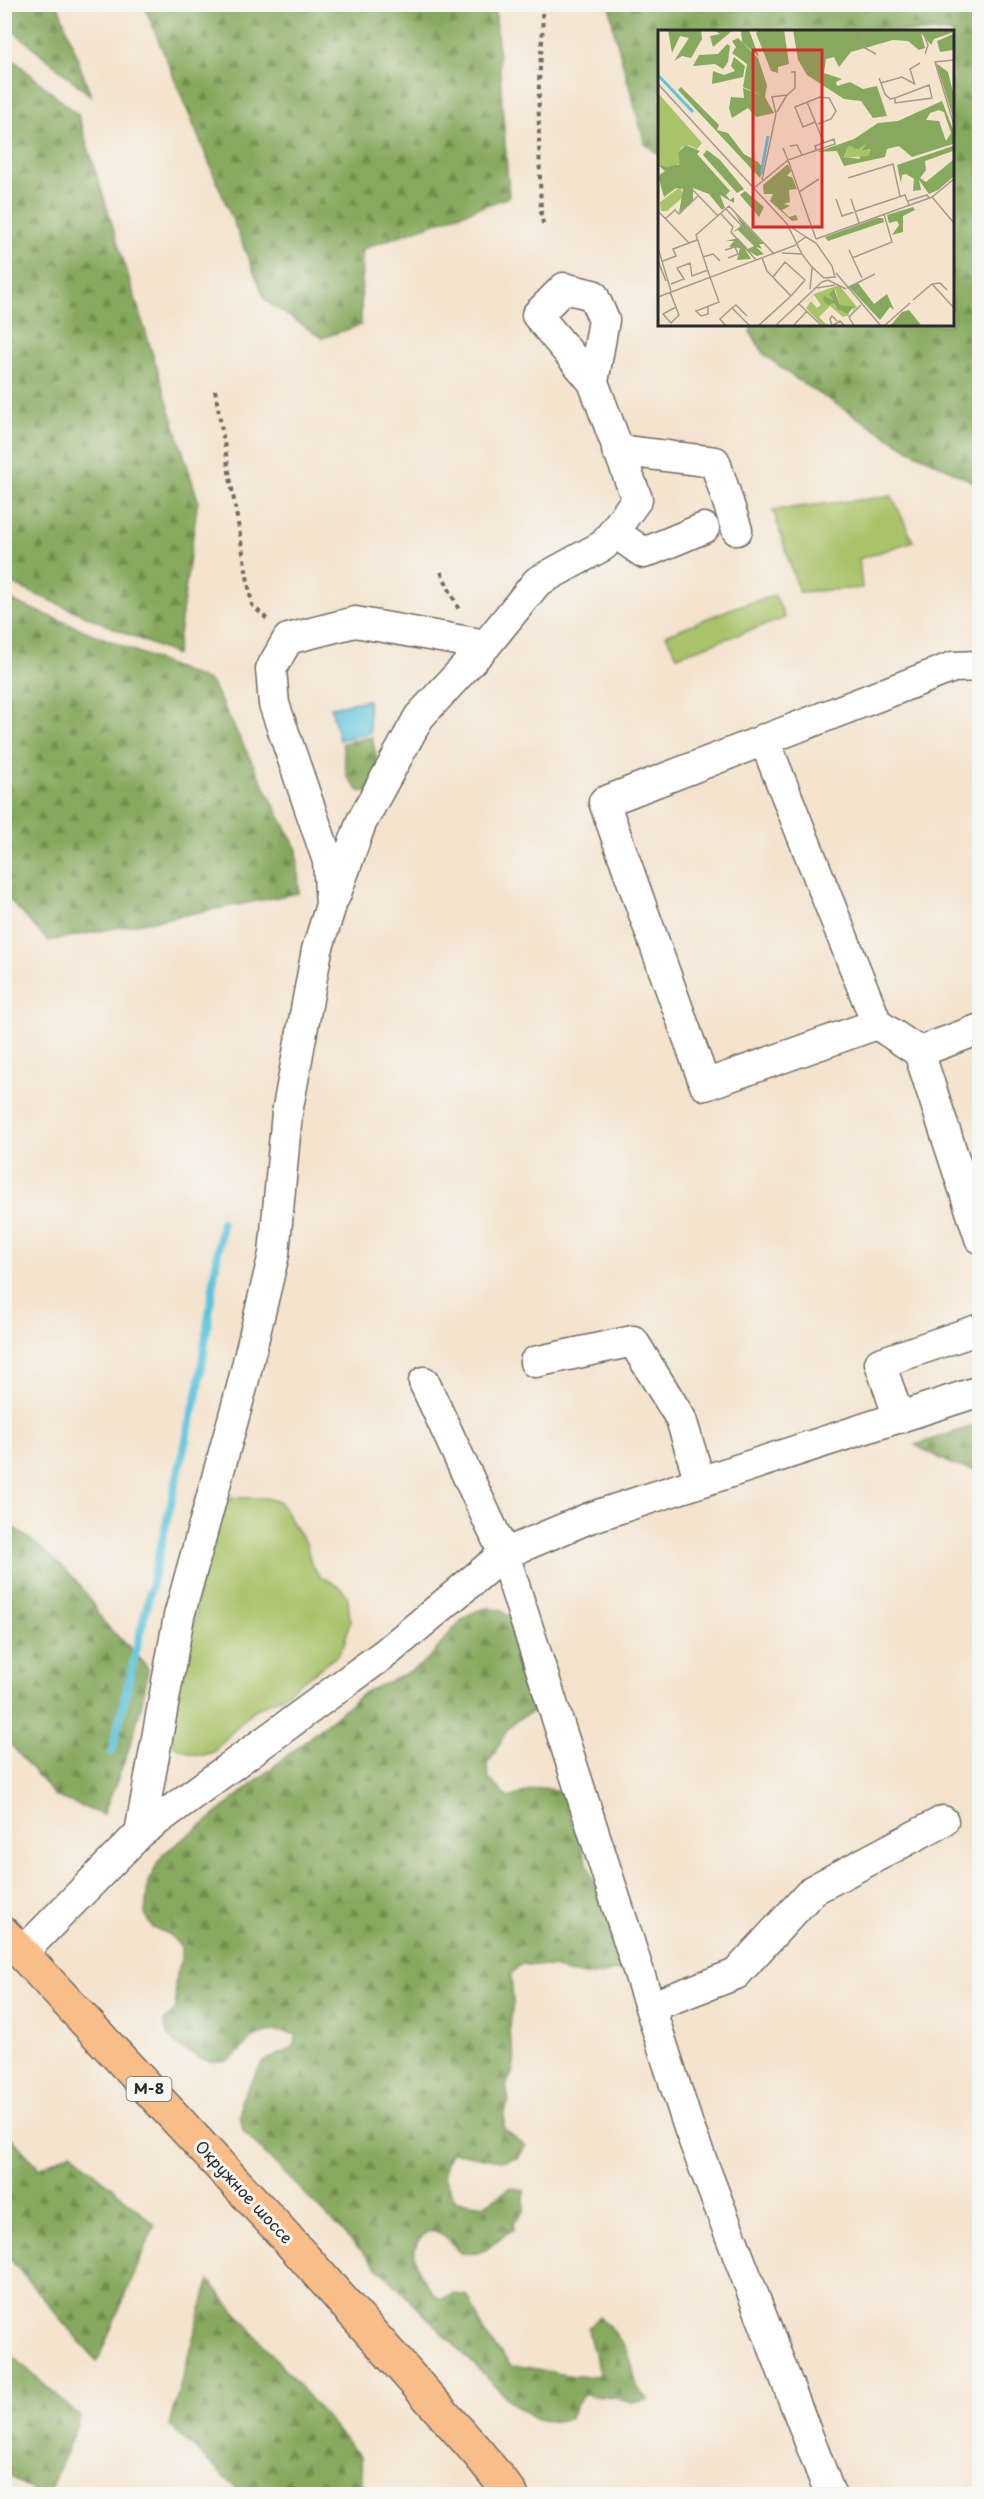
<svg xmlns="http://www.w3.org/2000/svg" width="984" height="2499" viewBox="0 0 984 2499" font-family="'Playpen Sans',sans-serif">
<defs>
<pattern id="forest-firs" width="22" height="20" patternUnits="userSpaceOnUse" patternTransform="scale(1.5)"><rect width="22" height="20" fill="#86a95d"/><path d="M5 1l3.5 6h-7zM16 11l3.5 6h-7z" fill="#6e8a4d"/></pattern>
</defs>
<rect width="100%" height="100%" fill="#f6f6f2"/>
<filter id="ink" filterUnits="userSpaceOnUse"><feTurbulence type="fractalNoise" baseFrequency=".0167" numOctaves="2"/><feDisplacementMap in="SourceGraphic" scale="12" xChannelSelector="R" yChannelSelector="G"/><feConvolveMatrix kernelMatrix="1 2 1 2 8 2 1 2 1" color-interpolation-filters="sRGB"/></filter>
<filter id="wash" filterUnits="userSpaceOnUse"><feTurbulence type="fractalNoise" baseFrequency=".008" numOctaves="4" result="noise"/><feDisplacementMap in="SourceGraphic" scale="24" xChannelSelector="R" yChannelSelector="G"/><feGaussianBlur stdDeviation="1.35" result="paint"/><feColorMatrix in="noise" values="0 0 0 0 0 0 0 0 0 0 0 0 0 0 0 0 0 1.4 0 .05"/><feComposite in="paint" operator="in"/></filter>
<g filter="url(#wash)">
<rect width="100%" height="100%" fill="#f4e3cd"/>
<!-- grass -->
<path fill="#a9c369" stroke="#6a774a" stroke-width="1.5" d="M892,496L913,541L859,559L862,588L799,592L773,510Z
M775,596L785,618L677,656L666,635L735,607Z
M236,1498H267L279,1502L286,1511L291,1522L306,1543L312,1566L320,1576L341,1588L348,1598L350,1622L344,1644L338,1655L311,1675L280,1697L251,1712L213,1752L203,1755L193,1754L175,1746L168,1737L185,1644L194,1623L198,1591L225,1499Z"/>
<!-- forest -->
<path fill="url(#forest-firs)" stroke="#586a44" stroke-width="1.5" d="M4,5H58L91,96L5,24Z
M144,5H495L509,197L362,249L361,325L322,338L266,301Z
M610,5H979V485L908,449L796,379L765,355L750,332L753,324H952V32H660V155L645,144L614,31Z
M4,52L78,115L198,500L176,655L5,581Z
M5,598L211,682L297,850L299,893L48,941L5,895Z
M372,737L378,766L372,792L359,791L347,776L342,743Z
M979,1424V1471L953,1465L915,1445Z
M4,1522C26,1534 62,1565 79,1584C91,1598 97,1616 110,1629C124,1643 137,1652 148,1669C142,1718 122,1770 103,1815L55,1796L5,1738Z
M488,1608L502,1611L513,1620L540,1709C499,1724 509,1734 487,1764L488,1778L508,1798C530,1791 537,1783 561,1792L626,1969L593,1976L568,1973L553,1967L521,1964L511,1974L513,2003L509,2032L515,2059L512,2073L506,2086L509,2101L504,2114V2129L526,2146L517,2158L500,2161L452,2152C437,2175 445,2180 456,2201L485,2205L510,2188L524,2190V2211L513,2223L514,2229C488,2242 493,2256 460,2253L448,2239L434,2230C430,2232 424,2234 421,2237C404,2254 426,2288 440,2299L454,2294L468,2296L484,2333L511,2366C541,2366 569,2381 600,2375C598,2357 589,2345 588,2328L599,2316C613,2329 625,2344 631,2362C636,2380 633,2386 648,2400L632,2403L616,2398L583,2395L568,2419C539,2425 531,2417 509,2400L243,2131L240,2115L241,2100L264,2061L292,2049L297,2035C281,2030 262,2028 249,2041C242,2047 237,2056 229,2060C210,2067 182,2052 170,2038C166,2034 166,2027 164,2021L176,2010L175,1979L181,1962V1947L169,1934L153,1928L145,1914L148,1882L163,1854L205,1823L365,1692C384,1684 402,1677 419,1666C447,1647 453,1613 488,1608Z
M4,2129L39,2169L71,2152L155,2225L97,2362L5,2253Z
M209,2281L361,2458L363,2494H243L169,2425Z
M5,2349L80,2417L48,2494H38L5,2473Z"/>
<!-- water -->
<path fill="#5fc5dc" stroke="#457884" stroke-width="1.5" d="M368,700L370,733L339,740L331,707Z"/>
<g fill="none" stroke-linecap="round" stroke-linejoin="round">
<!-- stream -->
<path stroke="#5fc5dc" stroke-width="8" d="M112,1752L199,1385L222,1222"/>
</g>
</g>
<g filter="url(#ink)">
<g fill="none" stroke-linecap="round" stroke-linejoin="round">
<!-- minor casing -->
<g stroke="#716b64" stroke-width="33">
<path id="minor" d="M617,450L715,462L737,530
M614,532L644,553L704,528
M764,739L877,1024L919,1052L980,1238
M335,896L361,823L419,717L486,645
M877,1024L705,1085L604,802L953,667L980,666
M919,1052L980,1029
M535,1362L633,1341L681,1419L700,1482
M899,1418L880,1363L980,1329
M140,1833L179,1616L242,1387L274,1254L287,1113L317,950L331,905L328,861L274,704L271,669L288,639L355,622L486,645L537,582L604,545L637,499L593,382L604,320L593,295L564,288L537,315L593,382
M22,1953L140,1833L387,1652L504,1554L424,1382
M650,2007L736,1974L813,1890L943,1821
M830,2494L689,2128L504,1554L589,1518L980,1391"/>
</g>
<!-- major casing -->
<g stroke="#716b64" stroke-width="36">
<path id="major" d="M4,1934L275,2225L479,2454L511,2494"/>
</g>
<!-- path -->
<path stroke="#716b64" stroke-width="4" stroke-dasharray="4.5 4.5" stroke-linecap="butt" d="M541,4C545,31 540,57 539,84C538,127 540,171 541,215L544,227
M215,390L252,605L268,620
M441,572L460,612"/>
<!-- minor -->
<use href="#minor" stroke="#fff" stroke-width="30"/>
<!-- major -->
<use href="#major" stroke="#f8bd89" stroke-width="33"/>
</g>
</g>
<g text-anchor="middle" stroke-width="6" stroke-linejoin="round" paint-order="stroke">
<!-- shield labels -->
<rect fill="#f6f6f2" stroke="#686867" stroke-width="1.5" x="126.5" y="2077" width="45" height="24" rx="4.5"/>
<g font-size="15" font-weight="bold" fill="#2b2b2b">
<text x="149" y="2094">М-8</text>
</g>
<!-- street labels -->
<g font-size="16" fill="#2b2b2b" stroke="#f6f6f2">
<text transform="translate(244 2192) rotate(47)" y="6">Окружное шоссе</text>
</g>
</g>
<!-- overview -->
<g transform="translate(658 30)">
<rect width="296" height="296" fill="#f4e3cd"/>
<path d="M22,157L26,166L9,181H3L2,172ZM181,255L199,277L195,281L194,276L182,275L177,259L172,265L178,278L192,285L185,287L172,276L161,287L169,295L165,296L148,278L153,271L159,278L163,275L156,265L146,274L156,264Z" fill="#a9c369"/>
<path d="M10,0H43L44,9L33,28L24,26L16,31L31,8L22,6L14,23ZM56,0H74V1L55,17L52,6L62,4ZM83,0H91L101,27L84,12ZM101,0H126L131,34L120,37V43L113,41L98,3ZM135,0H295L296,2L276,9L273,15L263,3L267,18L261,20L250,11L235,10L193,22L181,37L176,27L168,29L166,43L184,49L178,52L179,56L192,52L205,59L219,56L229,86L215,88L203,71L186,69L149,45L140,30ZM295,4V20L282,22L279,11ZM80,8L100,28L109,55L107,67L116,83L98,87L90,78L74,88L71,78L73,67L86,68L85,58L105,66L85,57L89,34L74,23L78,17L74,11ZM69,14L72,16L70,32L65,39L57,34L35,36L41,25L60,24ZM76,27L87,36L85,47L54,54L55,41L66,45L77,41L73,36ZM278,33L290,42L295,62V87ZM23,57L61,95L59,100L70,103L86,124L100,132L105,138L102,148L20,60ZM284,71L295,99V114L254,127L241,116L229,119L227,127L186,136L179,121L159,122L196,109L220,93L240,91ZM281,80L286,82L293,103L288,111L281,91L268,90L272,83ZM208,114L203,121L213,119L210,125L201,126L202,129L186,127L190,117L200,120ZM28,115L42,121L39,124L72,161L68,165L72,170L76,167V173L62,165L67,178L64,180L51,164L35,158V171L21,183L25,159L18,158L6,167L0,146L7,141L0,135H21L20,122ZM295,116V121L267,131L268,140L262,148L268,152L295,130V147L280,160L271,164L261,150L263,160L255,161L256,149L248,144L244,145L243,153L239,135ZM49,120L62,130L86,159L79,163L45,125ZM130,134L133,141L129,146L134,147L139,159L131,160L132,172L126,174L132,176L124,180L131,187L138,185L140,190L134,191L112,171L115,164H106L105,155ZM87,161L106,177L101,187L82,165ZM255,177L257,180L245,186V202L234,205L241,195L239,191L231,193L229,185ZM77,184L106,214H101L104,219L98,217L106,224L99,226L87,219L93,229L79,230L82,218L71,217L76,211H68L80,208L90,219L96,216L80,200L75,202L84,195ZM219,188H225L226,192L170,211L167,207ZM200,253L216,274L229,264L236,280L232,277L222,290L191,257ZM176,259L182,275L196,276L190,284L179,279L176,273L170,275L165,270L166,266L175,270L171,264ZM251,280L263,295L232,296L244,282Z" fill="#86a95d" fill-rule="evenodd"/>
<path d="M0,63L44,113L39,119L31,115L24,117L20,122L22,134L9,137L0,135ZM208,114L203,121L213,119L210,126L186,128L191,115L199,120Z" fill="#a9c369"/>
<path fill="none" stroke="#5fc5dc" stroke-width="3" d="M0,45L35,82M103,144L110,106"/>
<path fill="none" stroke="#a4998c" stroke-width="1.5" d="M203,0L207,18L218,24M264,0L270,15L267,24M296,30L277,32L296,95M221,48L227,64L232,69L237,68M223,53L244,47L257,54M0,54L129,194L144,224L153,236L166,248L177,247L174,236L158,213L148,207L139,213M257,55L252,39L262,33M271,55L274,68L237,73V68ZM149,72L166,113M119,82L129,65M157,92L145,97L137,77L162,67L171,68L178,81L173,89L160,94M132,116L139,115L144,125M158,120L157,116L176,109L177,114L130,130L158,209M190,148L235,134L242,166M104,150L118,84L114,67L129,65L137,58V42H133M96,158L130,130L125,118M35,160L60,186M141,162L161,149M274,167L296,193M178,169L184,186L247,165L251,175M193,169L201,193M250,171L269,165L271,168M68,179L97,210L94,213M0,181L31,213M63,184L75,197L73,202L98,230M7,189L17,180L21,184L40,166M133,197L148,207M158,209L274,167L296,149M0,218L13,261M67,220L77,217L80,224L70,228M191,220L204,248M124,223L144,224M45,227L55,224L62,231M194,228L234,212L226,184M0,231L8,251M5,231L18,226L15,219L39,210M178,243L223,296M52,247L38,205L71,176L116,224M115,247L127,232L147,250L133,266M13,254L26,249L19,238L32,233L34,246L50,240M274,254L296,278M159,258L177,255M189,258L217,244M152,259L154,238M12,262L21,285L13,293L5,284L18,277M0,267L138,215M255,270L274,254L282,253L289,260M141,274L164,296M50,276V284L43,286L38,281L61,272L52,247M74,278L78,275L89,286M179,291L174,286L172,289L174,296L182,291L187,296M68,296L62,289L74,278L92,296M100,296L133,266L109,241L104,228M117,296L164,252L170,250L188,259M135,296L149,281M196,296L191,287L203,275M226,296L252,273"/>
<path fill="#d62828" fill-opacity="0.15" stroke="#d62828" stroke-width="3" d="M95,20H164V197H95Z"/>
<rect width="296" height="296" fill="none" stroke="#2b2b2b" stroke-width="3"/>
</g>
<!-- margin -->
<rect width="984" height="2499" fill="none" stroke="#f6f6f2" stroke-width="24"/>
</svg>
